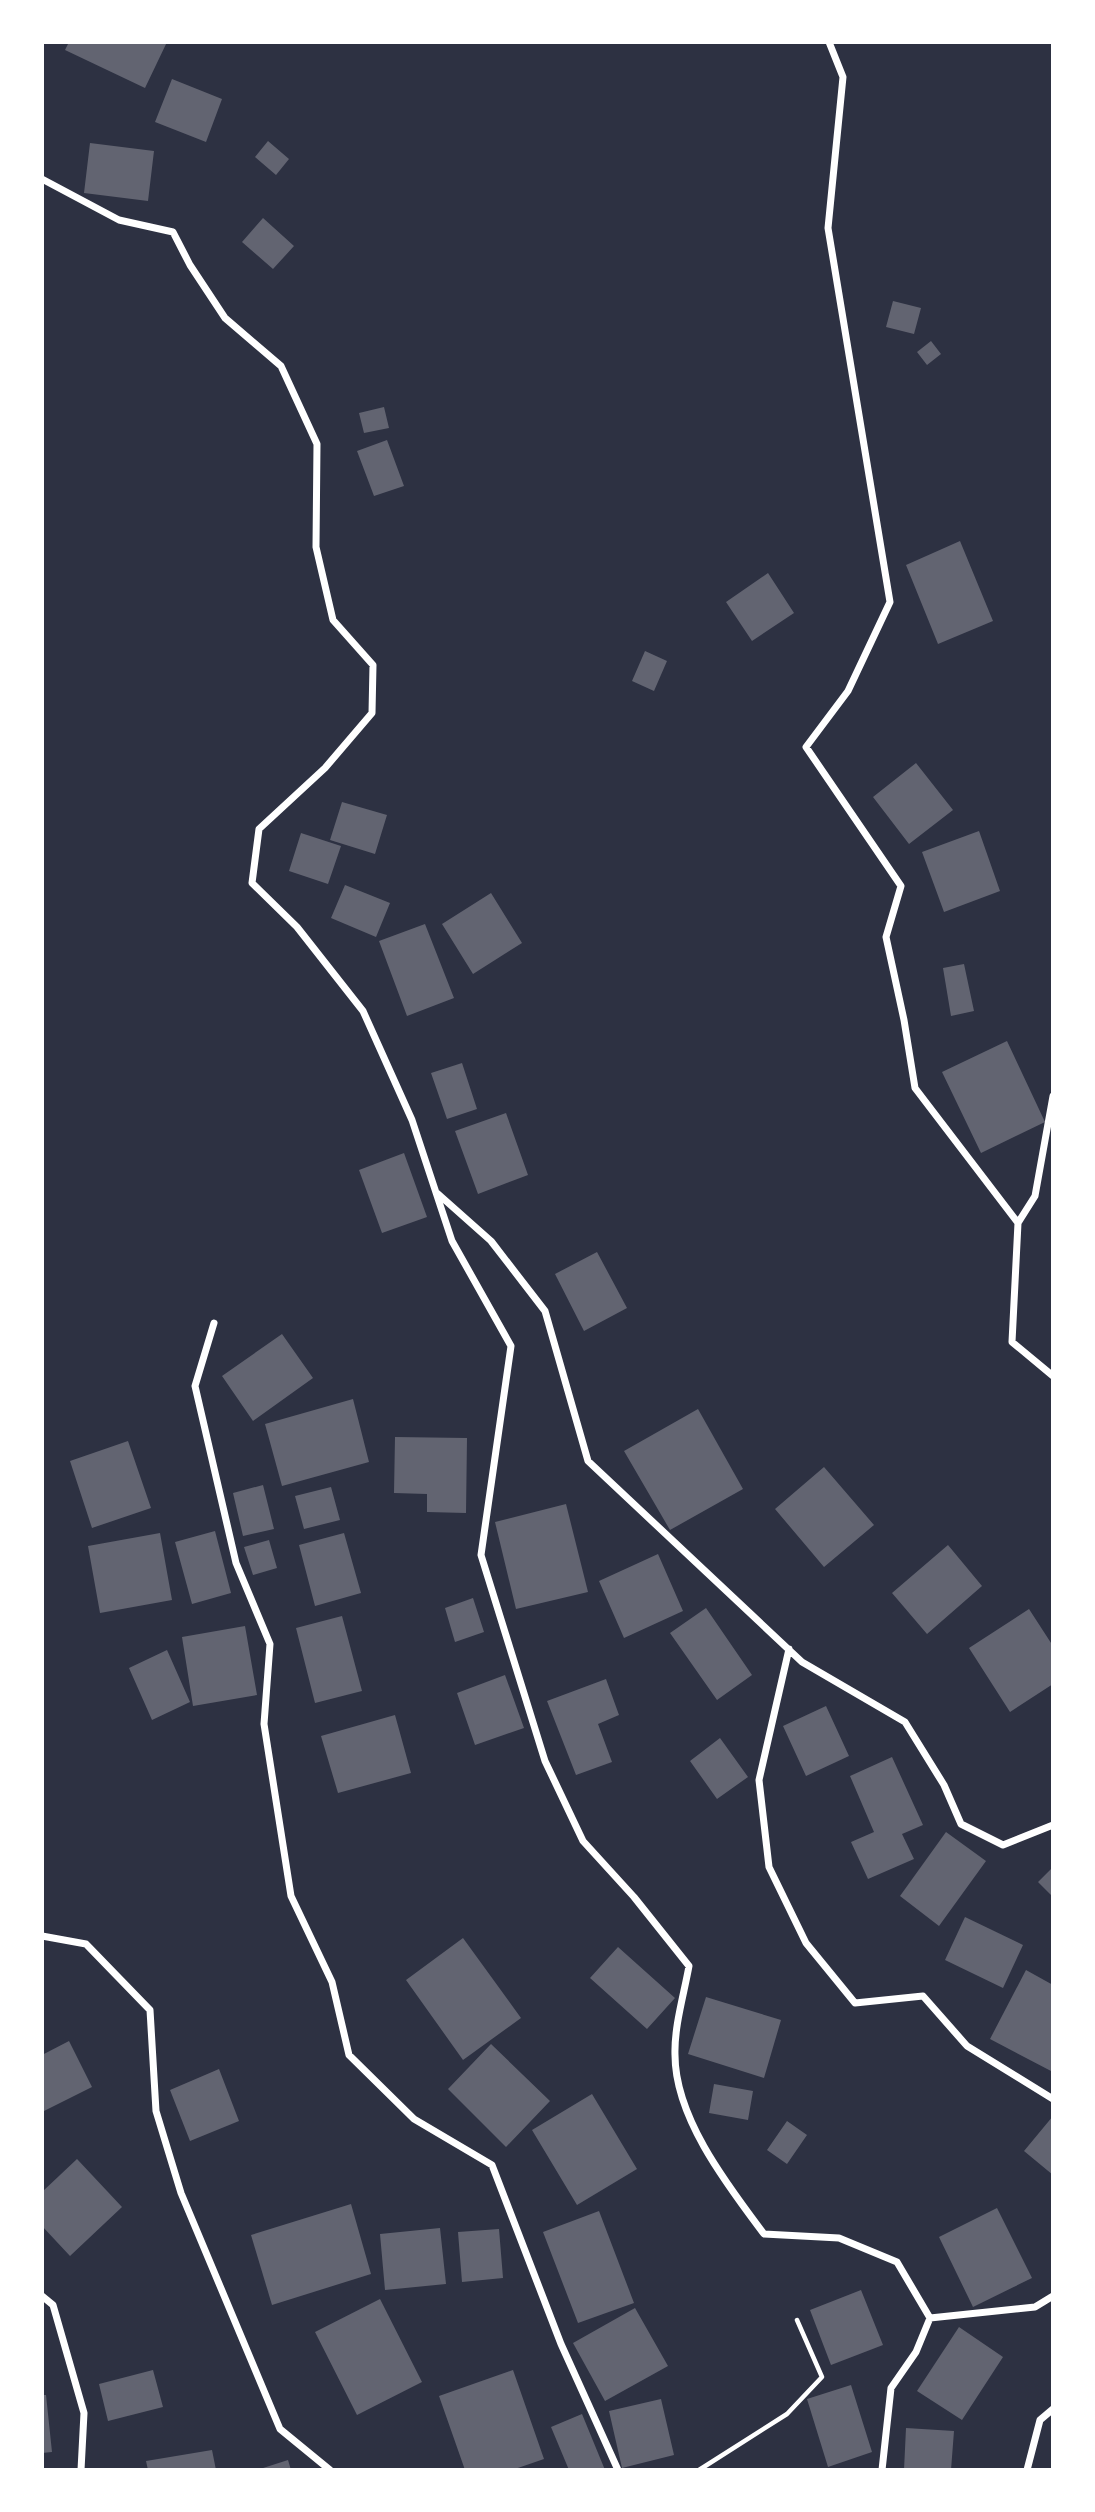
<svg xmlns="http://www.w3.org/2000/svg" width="1095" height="2512" viewBox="0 0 1095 2512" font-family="'PT Sans Narrow',sans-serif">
<rect width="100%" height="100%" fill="#2d3142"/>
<!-- building -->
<path fill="#626471" d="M69,42H167L145,88L65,50Z
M172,79L222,99L206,142L155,122Z
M268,141L289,159L276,175L255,157Z
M90,143L154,151L148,201L84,193Z
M263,218L294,246L273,269L242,242Z
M893,301L921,308L914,334L886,327Z
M931,341L941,354L927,365L917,352Z
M384,407L389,428L364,433L359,413Z
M387,440L404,486L374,496L357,451Z
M960,541L993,621L938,644L906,565Z
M768,573L794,613L752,641L726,602Z
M645,651L667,661L654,691L632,681Z
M916,763L953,810L909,844L873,797Z
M342,802L387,815L375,854L330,840Z
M979,831L1000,891L944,912L922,852Z
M301,833L341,846L328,884L289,871Z
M345,885L390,903L376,937L331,918Z
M491,893L522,943L473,974L442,924Z
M425,924L454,998L407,1016L379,941Z
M964,964L974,1011L951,1016L943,968Z
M1007,1041L1045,1122L981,1153L942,1072Z
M462,1063L477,1109L447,1119L431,1073Z
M506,1113L528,1175L478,1194L455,1131Z
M404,1153L427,1217L382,1233L359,1170Z
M597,1252L627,1308L584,1331L555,1274Z
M282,1334L313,1378L253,1421L222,1376Z
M353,1399L369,1462L282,1486L265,1424Z
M698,1409L743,1489L670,1530L624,1451Z
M395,1437L467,1438L466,1513L427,1512V1494L394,1493Z
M128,1441L151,1508L92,1528L70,1461Z
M824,1467L874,1525L824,1567L775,1509Z
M263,1485L274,1529L243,1536L233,1493Z
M331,1487L340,1520L304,1529L295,1496Z
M566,1504L588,1592L516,1609L495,1522Z
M215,1531L231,1593L192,1604L175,1542Z
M160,1533L172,1600L100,1613L88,1546Z
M344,1533L361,1593L315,1606L299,1545Z
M269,1540L277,1568L253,1575L244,1547Z
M948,1545L982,1586L927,1634L892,1593Z
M658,1554L683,1611L624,1638L599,1581Z
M473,1598L484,1632L455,1642L445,1608Z
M706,1608L752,1675L717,1700L670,1633Z
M1029,1609L1053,1646V1684L1010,1712L969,1648Z
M342,1616L362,1691L315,1703L296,1628Z
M245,1626L257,1695L193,1706L182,1637Z
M167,1650L190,1702L152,1720L129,1668Z
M505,1675L524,1728L475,1745L457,1693Z
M606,1679L619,1715L598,1724L612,1762L576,1775L547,1701Z
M826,1706L849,1756L806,1776L783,1726Z
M395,1715L411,1773L338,1793L321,1736Z
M720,1738L748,1777L717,1799L690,1761Z
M892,1757L923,1825L902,1834L914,1859L868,1879L851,1842L874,1832L850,1776Z
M946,1832L986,1861L939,1926L900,1896Z
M1053,1867V1897L1038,1882Z
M965,1917L1023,1945L1003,1988L945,1960Z
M463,1938L521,2018L463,2060L406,1980Z
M618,1947L675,1998L647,2029L590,1978Z
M1026,1970L1053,1985L1051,2071L990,2039Z
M706,1997L781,2020L764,2078L688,2054Z
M69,2041L92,2087L42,2112V2055Z
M491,2044L550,2101L506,2147L448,2089Z
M219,2069L239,2121L190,2141L170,2090Z
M714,2084L753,2091L748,2120L709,2113Z
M592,2094L637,2169L577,2205L532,2130Z
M1053,2116V2175L1024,2151Z
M787,2121L807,2135L787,2164L767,2150Z
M77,2159L122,2207L70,2256L42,2226V2192Z
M351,2204L371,2274L272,2305L251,2235Z
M997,2208L1032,2278L973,2307L939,2237Z
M599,2211L634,2303L578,2323L543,2232Z
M440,2228L446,2284L385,2290L380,2234Z
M499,2229L503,2278L462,2282L458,2232Z
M861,2290L883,2345L831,2365L810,2310Z
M380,2299L422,2382L357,2415L315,2332Z
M635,2308L668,2366L605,2401L573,2343Z
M959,2327L1003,2357L962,2420L917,2391Z
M153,2370L163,2407L108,2421L99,2384Z
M513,2370L544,2459L512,2470H465L439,2396Z
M851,2385L872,2452L828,2467L807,2399Z
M42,2395H46L52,2452L42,2453Z
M661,2399L674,2455L622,2468L609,2411Z
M582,2414L605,2470H569L551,2427Z
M906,2428L954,2431L951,2470H904Z
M212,2450L216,2470H148L146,2461Z
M288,2460L291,2470H260V2469Z"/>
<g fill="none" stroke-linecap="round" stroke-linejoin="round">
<!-- path -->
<path stroke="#fff" stroke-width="4.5" d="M699,2470L787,2414L822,2377L797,2320"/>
<!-- minor -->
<path stroke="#fff" stroke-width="7" d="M829,42L843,77L828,228L890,602L848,691L806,747L901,886L886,937L904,1020L915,1088L1018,1223L1012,1342L1053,1376
M42,179L119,220L173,232L190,265L225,318L281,366L317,444L316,547L333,620L373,665L372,713L325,768L259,829L252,883L297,927L363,1011L412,1120L452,1241L511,1346L481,1555L545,1761L583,1841L634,1897L689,1966C684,1994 674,2027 675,2055C675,2118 728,2186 764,2234L839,2238L897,2262L930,2318L916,2352L891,2388L882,2470
M437,1193L491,1241L545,1311L588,1461L802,1662L905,1722L944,1785L961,1824L1003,1845L1053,1825
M1018,1223L1035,1196L1053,1096
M214,1323L195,1386L236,1563L270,1644L264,1724L291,1896L332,1982L349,2055L414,2119L492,2165L561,2344L618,2470
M789,1649L759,1780L769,1867L806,1943L855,2003L923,1996L967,2046L1053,2099
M42,1936L86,1944L150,2010L156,2111L181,2193L280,2429L330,2470
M42,2296L53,2305L84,2413L81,2470
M930,2318L1035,2307L1053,2296
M1027,2470L1040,2420L1053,2409"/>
</g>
<!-- border -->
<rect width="1095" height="2512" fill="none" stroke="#ffffff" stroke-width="88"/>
</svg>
